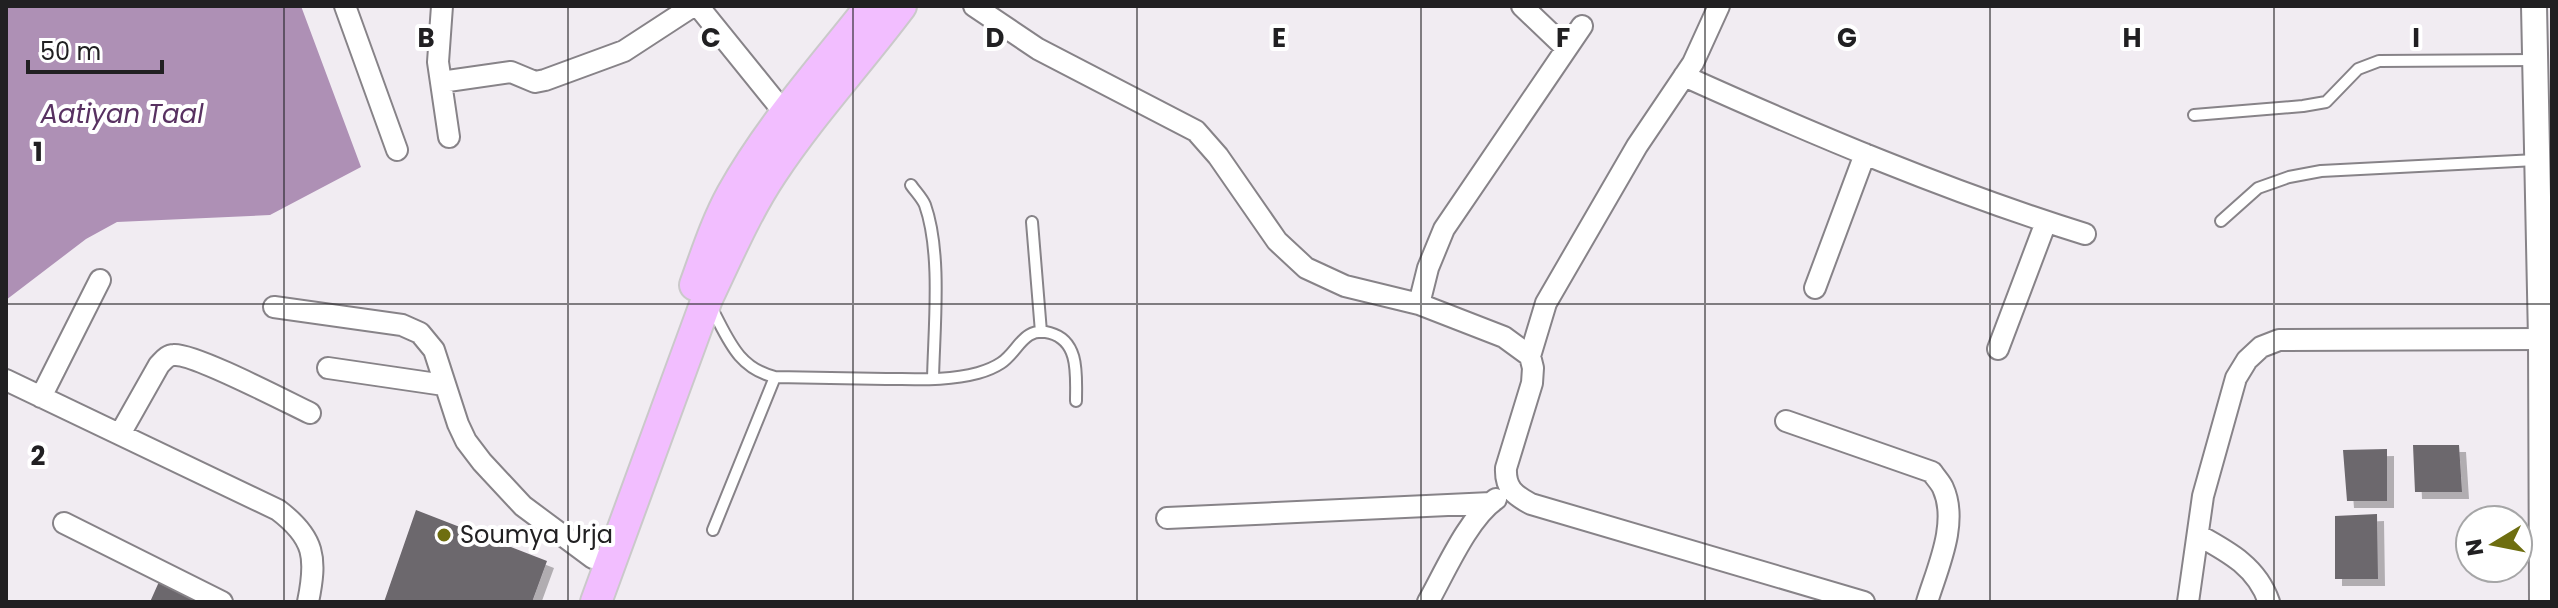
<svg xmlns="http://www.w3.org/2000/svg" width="2558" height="608" viewBox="0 0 2558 608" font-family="Poppins,sans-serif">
<defs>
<filter id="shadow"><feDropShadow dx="7" dy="7" stdDeviation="0" flood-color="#0004"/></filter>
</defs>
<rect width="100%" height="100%" fill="#f1ecf2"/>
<!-- water -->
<path fill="#ae90b5" d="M6,6H301L361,167L270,215L117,222L86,239L6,300Z"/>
<!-- building -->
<path fill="#6c676d" filter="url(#shadow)" d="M2413,445H2459L2462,492H2415Z
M2387,449V501H2347L2343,450Z
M416,510L547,561L532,602H384Z
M2377,514L2378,579H2335V516Z
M162,575L200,597L197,602H150Z"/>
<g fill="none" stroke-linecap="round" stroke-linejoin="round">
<!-- service casing -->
<g stroke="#878388" stroke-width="14">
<path id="service" d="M2194,115L2303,106L2326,102L2358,69L2379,61L2535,60
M911,185C915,191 922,198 925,205C942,253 934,328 933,379
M2221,221L2258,188L2289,177L2321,171L2536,160
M1032,222L1041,332
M711,307C728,338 737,368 775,377C812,378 849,378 886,379C917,379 948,381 978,373C985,371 995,367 1001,363C1019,351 1023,326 1050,333C1080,341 1076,376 1076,401
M713,530L775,377"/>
</g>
<!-- minor casing -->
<g stroke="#878388" stroke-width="24">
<path id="minor" d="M345,6L397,150
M442,6L438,62L449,137
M698,6L791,121
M974,6L1038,49L1196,131L1218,156L1277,241L1306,268L1345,286L1419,304L1504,337L1530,356L1533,368L1532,383L1506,468C1505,488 1514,495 1531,504L1864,602
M1522,6L1566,48
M1684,76C1815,135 1947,191 2085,234
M441,82L511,72L535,82L545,80L624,51L693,6
M1815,288L1865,154
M1419,304L1428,268L1444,229L1582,26
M274,307L402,325L420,333L434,350L458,424L466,441L482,462L523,506L593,558
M1998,349L2046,222
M1530,356L1546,303L1637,146L1693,63L1719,6
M328,368L444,385
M6,380L278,510C315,538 317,558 308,602
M41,397L100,280
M1786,421L1932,472C1935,477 1941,483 1943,488C1959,523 1937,569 1927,602
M120,434L159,365C164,360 167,355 174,355C193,353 287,402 310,413
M1167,518L1491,503
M64,523L222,602
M2198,535C2229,552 2257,567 2269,602
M1428,602C1445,572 1468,518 1496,499
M2188,602L2203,496L2236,378L2247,360L2261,347L2279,340L2541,339"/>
</g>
<!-- tertiary casing -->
<g stroke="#878388" stroke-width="28">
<path id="tertiary" d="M2534,6L2541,339L2542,602"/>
</g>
<!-- primary casing -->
<g stroke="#cac9ca" stroke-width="34">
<path id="primary" d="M695,285C706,255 716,223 732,194C770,126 823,67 871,6
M596,602L707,299C727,257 746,212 772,173C811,114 859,62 901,6"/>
</g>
<!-- service -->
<use href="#service" stroke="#fff" stroke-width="10"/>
<!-- minor -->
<use href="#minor" stroke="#fff" stroke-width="20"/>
<!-- tertiary -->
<use href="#tertiary" stroke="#fff" stroke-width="24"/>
<!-- primary -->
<use href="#primary" stroke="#f2beff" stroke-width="30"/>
</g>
<!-- grid -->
<path fill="none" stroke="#212022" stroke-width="2" stroke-opacity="0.55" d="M284,6V602M568,6V602M853,6V602M1137,6V602M1421,6V602M1705,6V602M1990,6V602M2274,6V602M6,304H2552"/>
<!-- markers -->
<circle fill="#6e6e10" stroke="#fff" stroke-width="3" cx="444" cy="535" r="8"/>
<g text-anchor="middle" stroke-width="8" stroke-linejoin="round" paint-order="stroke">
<!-- poi labels -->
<g font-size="24" fill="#212022" stroke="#fff" text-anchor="start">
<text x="460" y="543">Soumya Urja</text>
</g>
<!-- water labels -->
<g font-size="26" font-style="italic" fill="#583161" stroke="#fff">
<text x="122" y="123">Aatiyan Taal</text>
</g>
</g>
<g font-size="26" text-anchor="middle" font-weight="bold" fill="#212022" stroke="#fff" stroke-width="8" stroke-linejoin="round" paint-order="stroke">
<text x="426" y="47">B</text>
<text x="711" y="47">C</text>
<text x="995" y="47">D</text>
<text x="1279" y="47">E</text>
<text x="1563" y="47">F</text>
<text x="1847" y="47">G</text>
<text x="2132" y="47">H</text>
<text x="2416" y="47">I</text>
<text x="38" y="161">1</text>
<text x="38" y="465">2</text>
</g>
<!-- border -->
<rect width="2558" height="608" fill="none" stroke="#212022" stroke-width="16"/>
<!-- north arrow -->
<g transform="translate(2494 544) rotate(260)"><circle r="38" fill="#ffffff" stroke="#a6a6a7" stroke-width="2"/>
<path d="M0-6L14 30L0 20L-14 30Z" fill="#6e6e10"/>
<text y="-12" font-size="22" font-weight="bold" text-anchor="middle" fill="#212022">N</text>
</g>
<!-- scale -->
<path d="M28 60v12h134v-12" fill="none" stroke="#212022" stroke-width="4"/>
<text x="40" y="60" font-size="24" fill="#212022" stroke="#ffffff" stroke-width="6" paint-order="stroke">50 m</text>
</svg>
